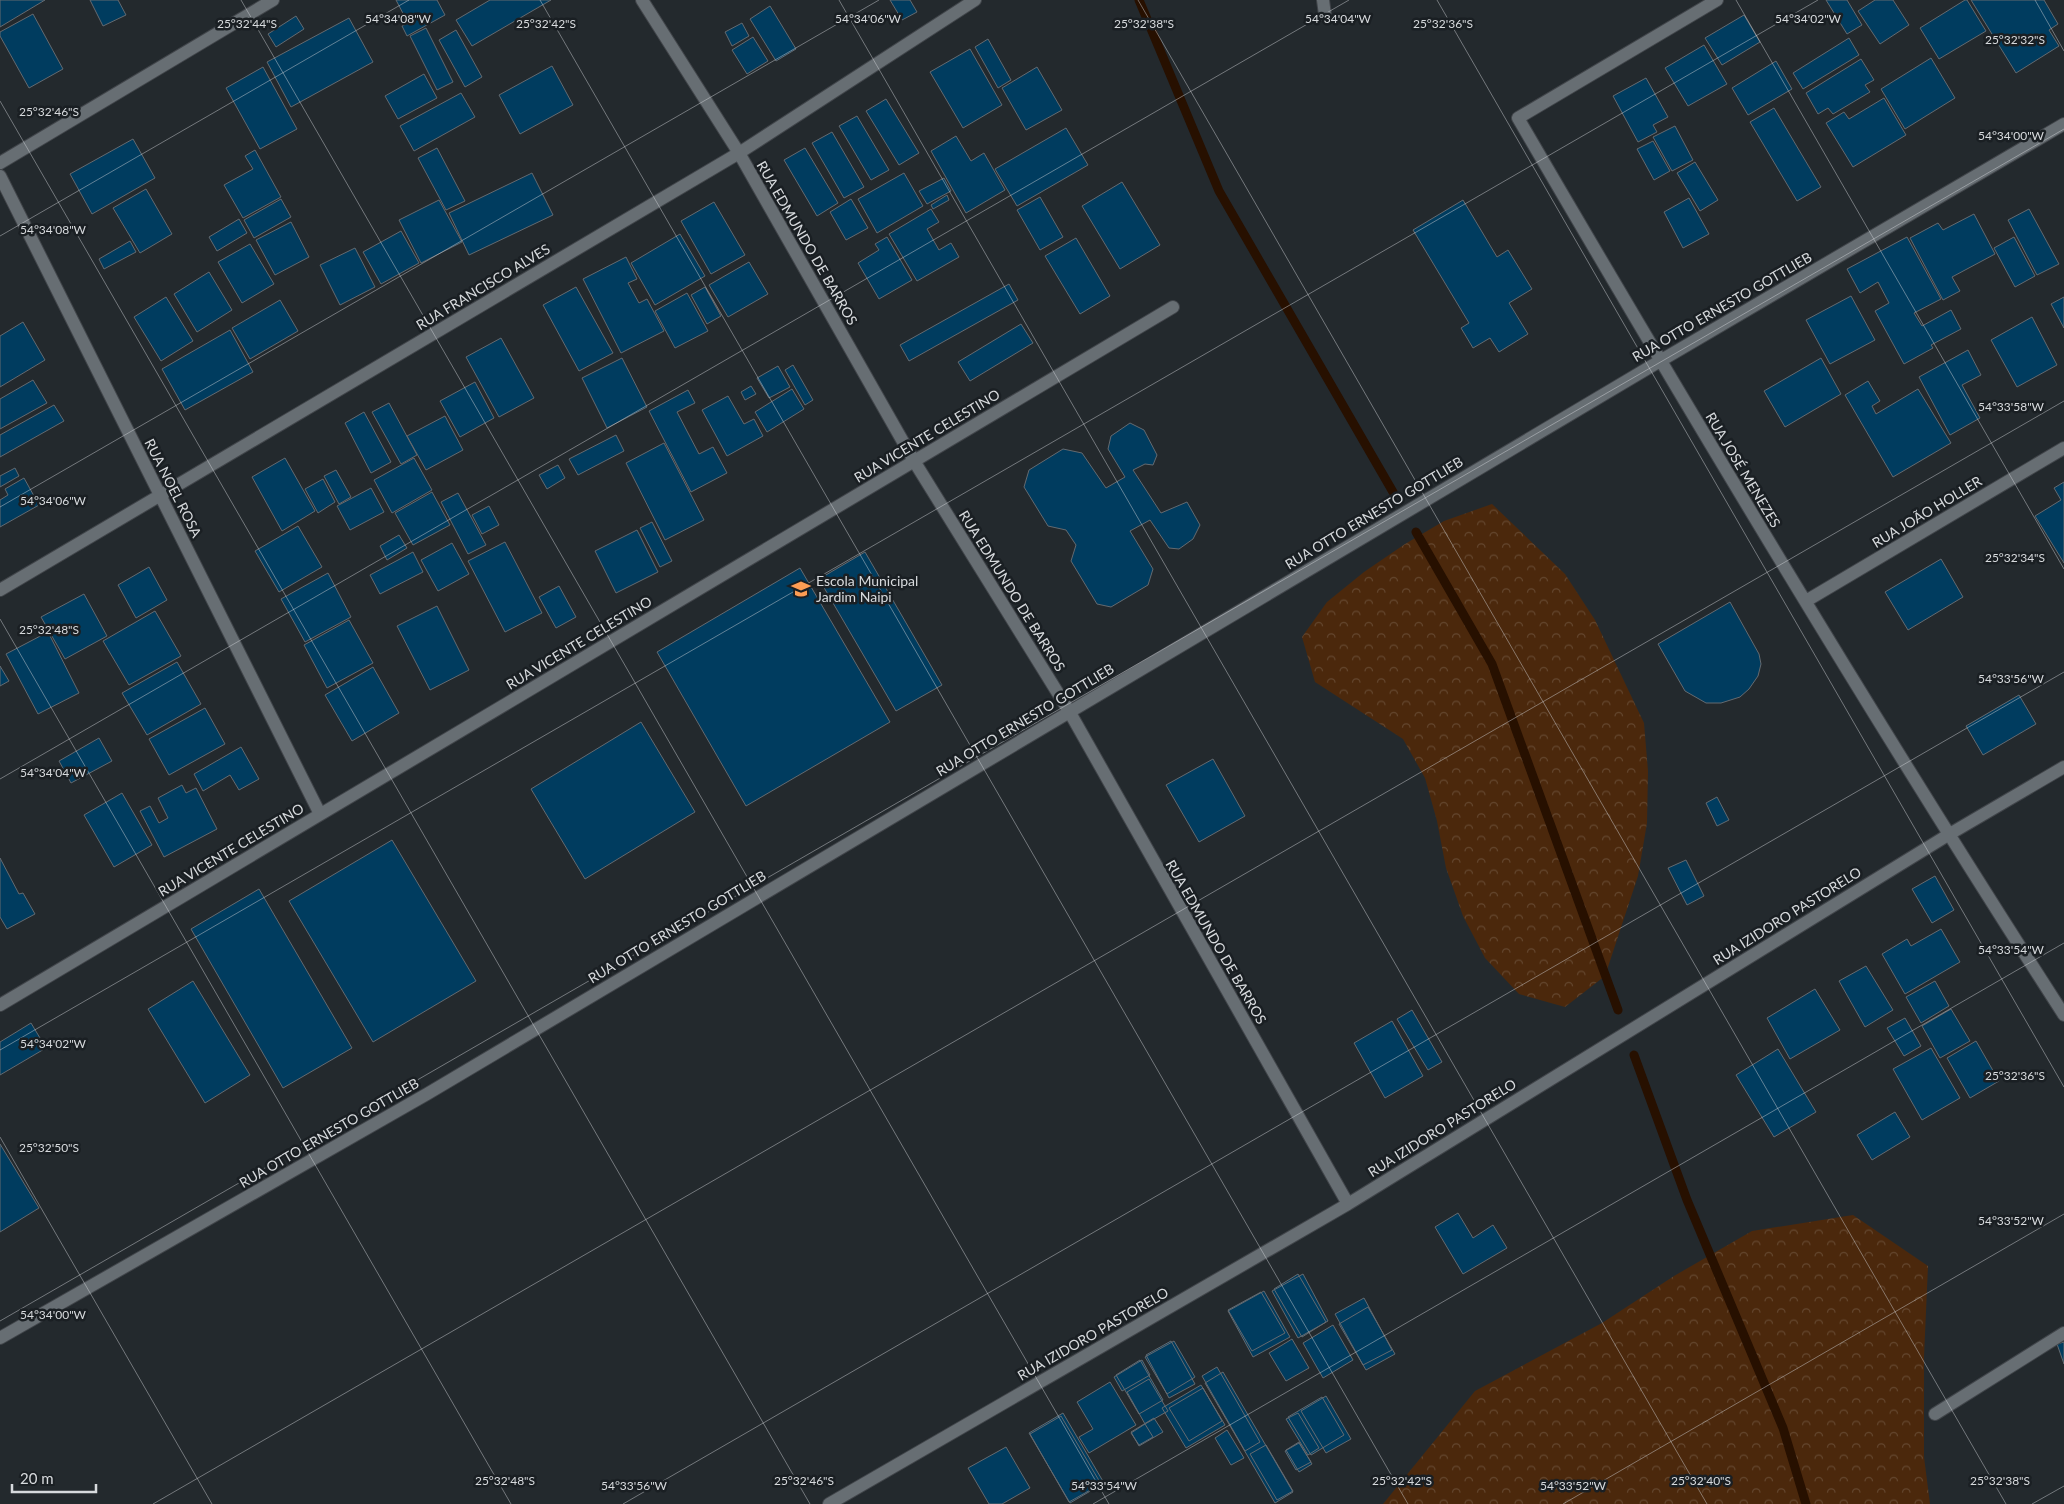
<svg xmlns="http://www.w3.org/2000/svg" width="2064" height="1504" viewBox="0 0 2064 1504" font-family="Lato,sans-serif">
<defs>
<pattern id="forest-crowns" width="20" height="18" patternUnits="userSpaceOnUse" patternTransform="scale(1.25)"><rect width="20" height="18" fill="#4b280c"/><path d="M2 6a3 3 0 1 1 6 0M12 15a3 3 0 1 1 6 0" fill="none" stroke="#64472f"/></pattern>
</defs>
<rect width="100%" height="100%" fill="#23292d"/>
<!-- forest -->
<path fill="url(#forest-crowns)" d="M1492,504L1565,574L1595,620L1644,723L1648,771L1647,823L1638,876L1605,976L1565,1007L1519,994L1485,958L1463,916L1446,868L1437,821L1425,778L1403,739L1315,682L1302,637L1327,602L1364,572L1405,544L1444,521Z
M1853,1215L1928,1266L1924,1357V1457L1930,1504H1383L1475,1391L1602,1323L1674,1276L1752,1231Z"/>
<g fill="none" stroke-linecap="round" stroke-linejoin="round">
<!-- stream -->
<path stroke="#271000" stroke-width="9" d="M1139,0L1219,191L1393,492
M1416,532L1492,664L1618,1010
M1634,1055L1687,1200L1783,1428L1806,1504"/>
</g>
<!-- building -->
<path fill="#003c5f" stroke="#646a70" d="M0,0H45L0,27Z
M90,0H118L126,15L103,26Z
M396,0H437L445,15L407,36L402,26L408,23Z
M490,0H551L472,46L456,20Z
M890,0H910L917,12L902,20Z
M1826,0H1847L1862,25L1847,34Z
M1875,0H1893L1909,25L1880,44L1858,11Z
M1965,0H1967L1986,31L1939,59L1920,28Z
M1971,0H2044L2058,24L2049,30L2059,46L2016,73Z
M770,6L796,49L776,61L750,19Z
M33,14L63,69L29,88L0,36V32Z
M1744,15L1760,42L1722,65L1705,38Z
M296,16L304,29L276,47L268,34Z
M349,18L373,62L291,107L267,62Z
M742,23L749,36L732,46L725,32Z
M426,28L453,82L437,90L410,36Z
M456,30L482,77L465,87L439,40Z
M753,37L768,61L747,74L732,50Z
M1849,38L1859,55L1803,89L1793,73Z
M988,39L1011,80L998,88L975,47Z
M1704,45L1727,84L1688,106L1665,68Z
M970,49L1002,105L963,128L930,72Z
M1931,58L1955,98L1905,129L1881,89Z
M1861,59L1874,80L1865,85L1870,92L1833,114L1828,108L1818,114L1806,93Z
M1776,61L1792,89L1748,115L1732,88Z
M552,66L573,105L520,134L499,95Z
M263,67L297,129L260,149L226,88Z
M1037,67L1062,110L1026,130L1002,88Z
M424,74L437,98L398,119L385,96Z
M1646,78L1668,117L1653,125L1657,132L1638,142L1613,96Z
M461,93L475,117L414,151L400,126Z
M1884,98L1906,135L1853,167L1826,123L1844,112L1849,119Z
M886,99L919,153L899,165L866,111Z
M1774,108L1821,187L1797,201L1750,122Z
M857,116L889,170L871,180L839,126Z
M1675,126L1693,160L1672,171L1653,137Z
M1066,128L1088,165L1017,206L995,169Z
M832,132L864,187L844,198L812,143Z
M956,136L971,161L984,153L1005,190L966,213L931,151Z
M133,139L155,178L92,214L70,174Z
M1653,141L1670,171L1654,180L1637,149Z
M437,148L465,201L446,210L418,158Z
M805,148L838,203L817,216L784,160Z
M255,150L281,197L243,218L224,185L253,169L245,156Z
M1695,162L1718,200L1700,211L1677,173Z
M532,173L553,215L469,255L449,213Z
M904,173L923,206L877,233L858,199Z
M944,178L951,191L927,204L919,191Z
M1122,182L1160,245L1120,269L1082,206Z
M146,189L172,234L140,253L113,208Z
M947,195L949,200L933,209L931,205Z
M1040,197L1063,237L1040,250L1017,210Z
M1689,198L1709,234L1683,248L1664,212Z
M281,199L291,217L254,238L244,220Z
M851,199L868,228L846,240L830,212Z
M439,200L462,242L421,263L399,220Z
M1463,200L1497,257L1508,250L1532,289L1509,303L1528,334L1499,352L1490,338L1473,348L1461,328L1469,323L1413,230Z
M714,202L745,255L711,274L681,221Z
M931,209L939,222L927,229L939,250L951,243L959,257L917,281L889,234Z
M2029,209L2059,264L2037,275L2008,220Z
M1974,214L1995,254L1952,277L1960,291L1943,300L1910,238L1938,223L1943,230Z
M239,219L247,233L217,251L209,237Z
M291,222L309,257L275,275L256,240Z
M401,231L419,263L381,284L363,252Z
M680,234L705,276L655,305L631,263Z
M887,237L912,280L879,299L858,263L879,250L875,244Z
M1907,237L1941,299L1914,313L1922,326L1951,310L1961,329L1931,345L1933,348L1904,364L1875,311L1889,303L1878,282L1860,293L1847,269Z
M2014,237L2035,276L2015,287L1994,248Z
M1076,238L1110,296L1080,314L1045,256Z
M130,241L136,252L104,269L99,259Z
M250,244L274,284L242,303L218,262Z
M355,248L375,287L340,305L320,265Z
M626,257L637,279L628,283L639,303L647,299L664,331L621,353L583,279Z
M749,262L768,294L728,317L709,285Z
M209,272L232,310L197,332L174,294Z
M1009,284L1018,300L909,361L900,345Z
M576,287L613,353L579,371L543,305Z
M705,287L721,316L707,324L691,295Z
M687,293L708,331L675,348L655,311Z
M1851,296L1875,340L1830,364L1806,320Z
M166,297L193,341L161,361L134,317Z
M2064,297V328L2051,304Z
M280,300L298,331L250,359L232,328Z
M2032,317L2057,365L2017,387L1991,340Z
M23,322L45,360L0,387V336Z
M1021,324L1033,343L970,381L958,362Z
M230,330L253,372L185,410L162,369Z
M501,338L534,398L499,417L466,357Z
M1968,350L1981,375L1962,385L1980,418L1950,435L1919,377Z
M622,358L647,407L607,428L582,378Z
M1821,358L1841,394L1785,427L1764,391Z
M793,365L813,400L805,405L785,370Z
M778,366L790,387L769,398L757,378Z
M33,380L47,403L0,429V399Z
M1868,381L1880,401L1872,406L1876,414L1918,389L1951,443L1893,477L1845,395Z
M475,382L494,418L460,437L440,401Z
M751,386L756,394L745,400L741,392Z
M792,389L804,409L767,432L755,412Z
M688,390L695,403L677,412L699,454L713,447L727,473L691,492L649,411Z
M728,396L744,424L754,419L763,436L727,456L702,410Z
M389,403L417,455L401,464L372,412Z
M54,405L64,421L0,457V435Z
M364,412L391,462L371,473L345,423Z
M445,416L463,450L426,470L407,436Z
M1130,423L1144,430L1157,455L1153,465L1145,464L1133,470L1161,513L1187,502L1200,525L1193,539L1179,549L1169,548L1150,520L1130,531L1153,569L1148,585L1111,607L1097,604L1071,561L1076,545L1066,530L1048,526L1024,487L1029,470L1063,449L1082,453L1106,488L1125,477L1108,449L1111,436Z
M616,435L624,451L578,475L569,459Z
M664,443L704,520L665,540L626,463Z
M285,458L315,511L282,531L252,477Z
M414,458L432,490L392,513L374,480Z
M558,465L565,478L547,489L539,475Z
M15,468L19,476L0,487V476Z
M336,470L351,497L339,504L324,476Z
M24,478L39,505L0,527V500L8,495L5,489Z
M323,479L335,502L318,513L305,489Z
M2064,482V563L2035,516L2061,500L2054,488Z
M371,488L384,512L350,530L337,506Z
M432,492L450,525L413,545L395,513Z
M458,493L486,545L468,554L441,502Z
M489,506L499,525L482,534L472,515Z
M652,522L672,561L660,567L640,528Z
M298,526L322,567L279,592L255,551Z
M637,530L658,572L616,593L595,551Z
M399,535L407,548L387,560L380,546Z
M505,542L542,613L505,632L468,561Z
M452,543L469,574L438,591L421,560Z
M413,552L423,572L380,594L370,575Z
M865,552L942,685L896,711L819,579Z
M1941,559L1963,597L1908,630L1885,592Z
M149,567L167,600L136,618L118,585Z
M800,568L890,722L746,806L657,652Z
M328,573L351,617L305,642L281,599Z
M559,586L576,617L556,628L539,597Z
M84,594L107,636L65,659L41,617Z
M1730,602L1759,654L1761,664L1758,676L1749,689L1740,697L1721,703H1706L1685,691L1658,644Z
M437,606L469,670L430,690L397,626Z
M155,611L181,656L129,685L103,641Z
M349,620L373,663L327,688L304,645Z
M48,632L79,693L38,714L6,654Z
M177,662L201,704L147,735L122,693Z
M0,666L9,681L0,686Z
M373,667L399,713L352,741L325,695Z
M2019,695L2036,724L1983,755L1966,726Z
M205,708L225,744L169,775L149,739Z
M641,722L695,812L585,879L531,789Z
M99,738L112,761L71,783L59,761Z
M241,747L259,779L239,790L230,775L203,791L194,774Z
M1213,759L1245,816L1199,842L1166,785Z
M182,785L186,793L196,788L217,829L164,857L140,811L150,806L159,823L168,818L158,798Z
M122,793L152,845L114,867L84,815Z
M1717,797L1729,820L1717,826L1706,803Z
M392,840L476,981L373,1042L289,901Z
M0,858L19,894L23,893L35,914L7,929L0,917Z
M1686,860L1704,896L1687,905L1668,868Z
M1935,876L1954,910L1932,923L1912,889Z
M259,889L352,1048L283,1088L191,929Z
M1941,929L1960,962L1905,994L1882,954L1907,939L1911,946Z
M1866,966L1893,1010L1865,1027L1839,981Z
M193,981L250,1075L205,1103L148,1009Z
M1935,981L1949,1006L1921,1023L1906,997Z
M1815,989L1840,1030L1790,1059L1767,1018Z
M1951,1009L1970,1041L1940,1058L1922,1026Z
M1412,1010L1442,1062L1428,1070L1397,1019Z
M1905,1018L1921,1046L1904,1056L1887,1028Z
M1392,1021L1423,1076L1385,1098L1354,1043Z
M31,1023L46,1048L0,1075V1042Z
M1976,1041L1999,1081L1970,1098L1947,1058Z
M1931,1048L1960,1098L1922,1120L1893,1069Z
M1778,1049L1816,1112L1774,1137L1736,1075Z
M1895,1112L1910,1137L1872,1160L1857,1135Z
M0,1144L39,1208L0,1232Z
M1458,1213L1473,1238L1493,1225L1507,1248L1463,1274L1435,1227Z
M1298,1274L1326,1322L1302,1337L1274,1289Z
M1303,1274L1328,1321L1298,1338L1272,1291Z
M1264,1291L1290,1337L1253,1357L1228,1311Z
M1261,1292L1285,1333L1252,1351L1228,1310Z
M1364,1298L1392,1350L1363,1365L1335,1314Z
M1368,1307L1395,1354L1366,1370L1339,1324Z
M1333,1325L1353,1360L1323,1378L1303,1343Z
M1292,1339L1309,1368L1286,1381L1269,1353Z
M1171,1341L1195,1384L1169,1398L1146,1355Z
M1174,1341L1195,1377L1167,1394L1145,1357Z
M2064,1342V1364L2057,1344Z
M1140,1360L1163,1400L1139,1414L1116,1375Z
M1142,1360L1150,1375L1122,1391L1114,1377Z
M1217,1367L1260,1442L1245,1451L1202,1376Z
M1223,1372L1293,1492L1275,1503L1205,1383Z
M1149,1379L1168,1411L1145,1424L1127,1392Z
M1110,1382L1136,1425L1089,1453L1079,1437L1093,1429L1077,1402Z
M1201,1385L1225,1425L1186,1448L1162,1408Z
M1203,1388L1222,1421L1189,1441L1169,1408Z
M1326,1396L1351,1439L1326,1453L1301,1411Z
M1322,1397L1344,1435L1311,1455L1288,1417Z
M1063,1413L1104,1483L1070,1503L1029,1433Z
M1298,1413L1319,1448L1308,1455L1286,1419Z
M1061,1416L1101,1484L1069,1502L1030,1434Z
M1154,1418L1163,1432L1139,1446L1131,1432Z
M1145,1424L1153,1437L1139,1445L1131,1433Z
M1227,1430L1244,1458L1231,1465L1215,1438Z
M1299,1442L1312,1464L1299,1472L1286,1450Z
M1299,1443L1311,1462L1296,1470L1285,1451Z
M1266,1445L1293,1491L1277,1500L1250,1454Z
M1006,1447L1030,1488L1002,1504H989L968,1468Z"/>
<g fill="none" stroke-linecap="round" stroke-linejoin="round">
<!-- minor casing -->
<g stroke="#41454a" stroke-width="14">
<path id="minor" d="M642,0L739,153L914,461L1069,711L1348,1204
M1323,0L1325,15
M1717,0L1518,118C1694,420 1874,721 2064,1015
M0,163L273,0
M0,176L320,814
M0,590L739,153L975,0
M1806,601L2064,448
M0,1005L1173,307
M0,1338L427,1094L1660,361L2064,124
M1935,1414L2064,1333
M829,1504L1348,1204L1948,835L2064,767"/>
</g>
<!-- minor -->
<use href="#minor" stroke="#676e73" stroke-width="12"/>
</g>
<!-- ticks -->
<path fill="none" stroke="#d7dadd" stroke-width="1" stroke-opacity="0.45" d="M241,0L1109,1504M540,0L1408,1504M839,0L1707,1504M1138,0L2006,1504M1437,0L2064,1087M1736,0L2064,569M2035,0L2064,51M0,101L810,1504M0,236L409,0M0,507L879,0M0,619L511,1504M0,779L1349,0M0,1050L1818,0M0,1137L212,1504M0,1321L2064,129M153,1504L2064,401M623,1504L2064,672M1093,1504L2064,943M1563,1504L2064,1214M2032,1504L2064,1486"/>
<!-- icons -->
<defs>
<g id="school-bare" transform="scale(1.5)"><path d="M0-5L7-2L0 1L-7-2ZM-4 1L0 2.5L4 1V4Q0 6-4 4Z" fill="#fc9d54" stroke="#1a1f23" stroke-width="2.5" paint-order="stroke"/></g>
</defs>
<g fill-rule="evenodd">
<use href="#school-bare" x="801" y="589"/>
</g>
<g text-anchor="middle" stroke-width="5" stroke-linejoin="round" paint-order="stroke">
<!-- street labels -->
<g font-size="14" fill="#d7dadd" stroke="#1a1f23">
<text transform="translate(807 243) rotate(60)" y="5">RUA EDMUNDO DE BARROS</text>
<text transform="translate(483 287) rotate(-31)" y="5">RUA FRANCISCO ALVES</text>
<text transform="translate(1722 307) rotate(-30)" y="5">RUA OTTO ERNESTO GOTTLIEB</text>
<text transform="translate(927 436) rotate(-31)" y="5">RUA VICENTE CELESTINO</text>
<text transform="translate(1743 470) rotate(59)" y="5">RUA JOSÉ MENEZES</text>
<text transform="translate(173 488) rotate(63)" y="5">RUA NOEL ROSA</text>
<text transform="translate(1927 512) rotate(-31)" y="5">RUA JOÃO HOLLER</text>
<text transform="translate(1374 513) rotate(-31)" y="5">RUA OTTO ERNESTO GOTTLIEB</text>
<text transform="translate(1012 591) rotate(58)" y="5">RUA EDMUNDO DE BARROS</text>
<text transform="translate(579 643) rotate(-31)" y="5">RUA VICENTE CELESTINO</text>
<text transform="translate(1025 720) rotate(-31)" y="5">RUA OTTO ERNESTO GOTTLIEB</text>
<text transform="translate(231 850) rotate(-31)" y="5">RUA VICENTE CELESTINO</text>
<text transform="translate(1787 916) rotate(-32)" y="5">RUA IZIDORO PASTORELO</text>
<text transform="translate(677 927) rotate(-31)" y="5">RUA OTTO ERNESTO GOTTLIEB</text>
<text transform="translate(1216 942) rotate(60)" y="5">RUA EDMUNDO DE BARROS</text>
<text transform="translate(1442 1128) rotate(-32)" y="5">RUA IZIDORO PASTORELO</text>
<text transform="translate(329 1133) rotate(-30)" y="5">RUA OTTO ERNESTO GOTTLIEB</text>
<text transform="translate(1093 1334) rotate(-30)" y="5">RUA IZIDORO PASTORELO</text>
</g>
<!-- poi labels -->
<g font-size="14" fill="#d7dadd" stroke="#1a1f23" text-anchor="start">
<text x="816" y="586">Escola Municipal<tspan x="816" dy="16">Jardim Naipi</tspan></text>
</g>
</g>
<g font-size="12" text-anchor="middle" fill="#d7dadd" stroke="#1a1f23" stroke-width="5" stroke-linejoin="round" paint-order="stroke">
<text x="398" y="23">54°34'08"W</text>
<text x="868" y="23">54°34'06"W</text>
<text x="1338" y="23">54°34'04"W</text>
<text x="1808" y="23">54°34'02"W</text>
<text x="247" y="28">25°32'44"S</text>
<text x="546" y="28">25°32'42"S</text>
<text x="1144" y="28">25°32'38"S</text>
<text x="1443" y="28">25°32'36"S</text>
<text x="2015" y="44">25°32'32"S</text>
<text x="49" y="116">25°32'46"S</text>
<text x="2011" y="140">54°34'00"W</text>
<text x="53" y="234">54°34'08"W</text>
<text x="2011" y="411">54°33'58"W</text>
<text x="53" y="505">54°34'06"W</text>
<text x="2015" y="562">25°32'34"S</text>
<text x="49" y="634">25°32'48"S</text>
<text x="2011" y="683">54°33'56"W</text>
<text x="53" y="777">54°34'04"W</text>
<text x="2011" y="954">54°33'54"W</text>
<text x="53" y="1048">54°34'02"W</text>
<text x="2015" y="1080">25°32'36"S</text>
<text x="49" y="1152">25°32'50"S</text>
<text x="2011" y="1225">54°33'52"W</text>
<text x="53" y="1319">54°34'00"W</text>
<text x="505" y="1485">25°32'48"S</text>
<text x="804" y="1485">25°32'46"S</text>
<text x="1402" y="1485">25°32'42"S</text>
<text x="1701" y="1485">25°32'40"S</text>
<text x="2000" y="1485">25°32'38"S</text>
<text x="634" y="1490">54°33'56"W</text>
<text x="1104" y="1490">54°33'54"W</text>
<text x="1573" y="1490">54°33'52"W</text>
</g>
<!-- scale -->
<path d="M12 1484v8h84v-8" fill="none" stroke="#d7dadd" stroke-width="2.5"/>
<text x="20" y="1484" font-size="15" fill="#d7dadd" stroke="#1a1f23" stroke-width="4" paint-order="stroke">20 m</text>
</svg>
